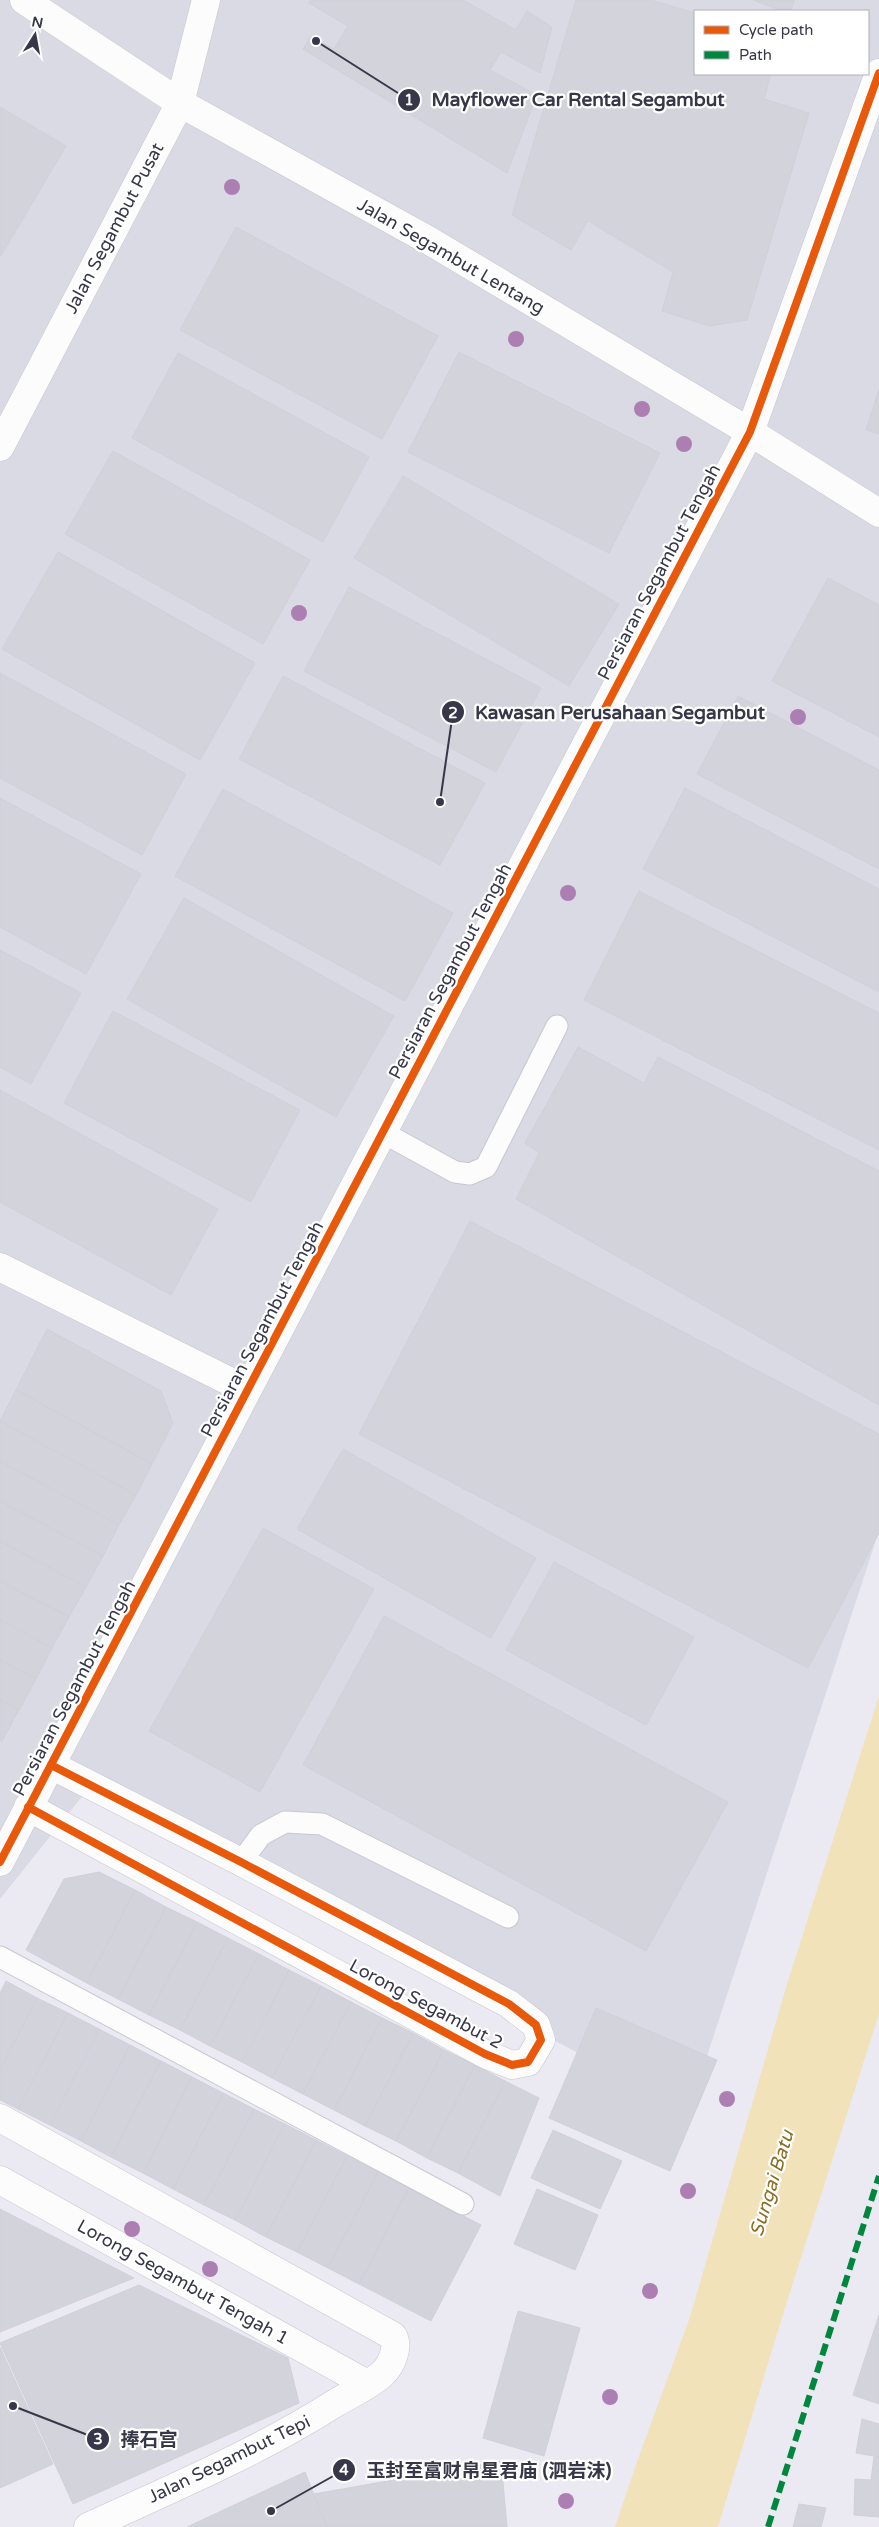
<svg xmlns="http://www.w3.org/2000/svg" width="879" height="2527" viewBox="0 0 879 2527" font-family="'Varela Round','Noto Sans SC',sans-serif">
<rect width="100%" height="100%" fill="#ebeaf2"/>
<!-- industrial -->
<path fill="#dadae4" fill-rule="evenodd" d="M0,0H879V1531L689,2111L84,1794L0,1899ZM695,11H868V74H695Z"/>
<!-- water -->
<path fill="#f2e2b9" d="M879,1696V2014L784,2311L718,2527H615L638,2459L690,2317L787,1984Z"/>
<!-- building -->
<path fill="#d3d3db" stroke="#d0d0da" d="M310,0H463L516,30L527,11L552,27L540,73L501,52L490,70L537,95L507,173L303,49L311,36L334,49L348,26L309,3Z
M576,0H651L695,13V74H771L764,99L809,113L747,320L710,326L662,311L673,272L588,221L571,250L512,215Z
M753,0H794L791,11H783Z
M0,107L66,146L1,256L0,255Z
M236,227L438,336L382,439L180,330Z
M459,352L660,453L609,553L408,452Z
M178,353L369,457L323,542L132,438Z
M879,389V434L866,430Z
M113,451L310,560L263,644L65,534Z
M403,476L619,604L569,686L354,558Z
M58,552L255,663L200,760L2,649Z
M828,578L879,605V737L772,681Z
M349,587L541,688L496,772L304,671Z
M0,673L186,774L142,855L0,778Z
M283,676L485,783L440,865L239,759Z
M738,696L879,770V869L697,774Z
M685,788L879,889V992L643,869Z
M223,789L453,913L405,1001L175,876Z
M0,798L141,874L86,974L0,927Z
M639,891L879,1013V1150L584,1000Z
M184,898L394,1016L336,1117L127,999Z
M0,950L81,993L31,1084L0,1067Z
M113,1011L300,1110L251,1202L64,1103Z
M578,1047L644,1083L658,1057L879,1171V1405L516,1199L539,1153L525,1143Z
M0,1090L218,1209L171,1295L0,1202Z
M470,1221L879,1434V1533L808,1668L359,1434Z
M47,1329L161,1391L173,1423L152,1464L16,1390Z
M16,1390L152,1464L136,1495L0,1421Z
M0,1421L136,1495L119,1525L0,1461Z
M343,1449L536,1558L491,1638L297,1529Z
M0,1461L119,1525L103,1556L0,1501Z
M0,1501L103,1556L86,1587L0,1541Z
M263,1528L374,1589L260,1792L149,1731Z
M0,1541L86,1587L69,1617L0,1581Z
M554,1562L694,1637L646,1725L506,1650Z
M0,1581L69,1617L52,1648L0,1620Z
M384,1616L728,1802L646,1951L303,1765Z
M0,1620L52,1648L36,1679L0,1660Z
M0,1660L36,1679L19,1710L0,1700Z
M0,1700L19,1710L2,1741L0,1740Z
M99,1872L135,1890L87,1983L26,1950L64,1879Z
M135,1890L166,1907L118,1999L87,1983Z
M166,1907L197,1922L149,2015L118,1999Z
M197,1922L228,1938L180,2030L149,2015Z
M228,1938L259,1954L210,2046L180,2030Z
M259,1954L289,1970L242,2062L210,2046Z
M289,1970L321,1986L272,2078L242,2062Z
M6,1981L37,1998L0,2070V1993Z
M321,1986L351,2002L303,2094L272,2078Z
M37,1998L68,2013L18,2109L0,2100V2070Z
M351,2002L382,2018L334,2110L303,2094Z
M596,2008L717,2060L670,2171L549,2118Z
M68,2013L99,2029L50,2125L18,2109Z
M382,2018L413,2033L365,2126L334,2110Z
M99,2029L130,2045L81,2141L50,2125Z
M413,2033L444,2050L396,2141L365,2126Z
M130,2045L161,2061L111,2157L81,2141Z
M444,2050L475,2065L427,2158L396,2141Z
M161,2061L192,2077L143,2173L111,2157Z
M475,2065L505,2081L458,2173L427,2158Z
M192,2077L223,2093L173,2189L143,2173Z
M505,2081L539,2098L500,2196L458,2173Z
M223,2093L254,2109L204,2205L173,2189Z
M254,2109L285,2124L235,2220L204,2205Z
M285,2124L316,2140L266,2237L235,2220Z
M553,2130L622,2161L600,2209L531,2178Z
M316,2140L347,2156L297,2252L266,2237Z
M347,2156L378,2172L328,2268L297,2252Z
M378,2172L409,2188L359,2284L328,2268Z
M409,2188L481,2225L431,2321L359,2284Z
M537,2189L598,2215L575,2270L514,2244Z
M0,2209L134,2278L0,2332Z
M139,2285L288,2358L299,2403L73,2504L0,2343Z
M518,2311L580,2328L544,2456L483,2438Z
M879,2315V2404L853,2395Z
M0,2347L53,2464L0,2488Z
M862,2419L879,2424V2457L856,2453Z
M874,2457H879V2517L854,2515L855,2479L871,2480Z
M501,2461L507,2527H327L314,2494Z
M305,2472L327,2527H187Z
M799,2504L826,2508L821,2527H793Z"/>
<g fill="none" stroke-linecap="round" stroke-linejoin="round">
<!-- lane casing -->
<g stroke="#c7c7d0" stroke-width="23">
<path id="lane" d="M382,1132L455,1172L470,1174L486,1167L557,1026
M241,1862L261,1835L285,1822L322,1824L508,1917
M0,1957L463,2204"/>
</g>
<!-- street casing -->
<g stroke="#c7c7d0" stroke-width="29">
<path id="street" d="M24,0L180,103L428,240L750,432L879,513
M0,447L180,103L206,0
M0,1267L247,1390
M28,1807L485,2054L512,2065L528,2062L541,2040L536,2025L509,2004L241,1862L51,1765
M0,1862L750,432L879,73
M0,2118L393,2336C399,2347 392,2365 382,2374C370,2385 351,2394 337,2402C259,2452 172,2488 88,2527
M0,2180L367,2384"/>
</g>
<!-- lane -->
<use href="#lane" stroke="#fcfcfd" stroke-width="21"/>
<!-- street -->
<use href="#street" stroke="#fcfcfd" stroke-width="28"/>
<!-- quiet -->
<path stroke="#00873e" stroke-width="6" stroke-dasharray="12 6" stroke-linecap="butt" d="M768,2527L879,2176"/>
<!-- cycleway casing -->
<g stroke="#fff" stroke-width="11">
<path id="cycleway" d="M28,1807L485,2054L512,2065L528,2062L541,2040L536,2025L509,2004L241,1862L51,1765
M0,1862L750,432L879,73"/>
</g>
<!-- cycleway -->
<use href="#cycleway" stroke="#e8590c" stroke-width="8"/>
</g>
<!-- trees -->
<g fill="#ad7eb2">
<circle cx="232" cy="187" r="8"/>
<circle cx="516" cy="339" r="8"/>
<circle cx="642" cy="409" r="8"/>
<circle cx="684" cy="444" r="8"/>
<circle cx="299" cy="613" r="8"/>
<circle cx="798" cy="717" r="8"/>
<circle cx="568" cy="893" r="8"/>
<circle cx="727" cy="2099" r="8"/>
<circle cx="688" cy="2191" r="8"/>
<circle cx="132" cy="2229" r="8"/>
<circle cx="210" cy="2269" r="8"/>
<circle cx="650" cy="2291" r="8"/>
<circle cx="610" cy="2397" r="8"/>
<circle cx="566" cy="2501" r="8"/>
</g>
<g text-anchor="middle" stroke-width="4.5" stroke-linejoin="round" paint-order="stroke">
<!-- street labels -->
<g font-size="18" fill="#363748" stroke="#fff">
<text transform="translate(114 228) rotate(-62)" y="6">Jalan Segambut Pusat</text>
<text transform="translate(451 256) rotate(30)" y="6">Jalan Segambut Lentang</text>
<text transform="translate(659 572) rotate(-62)" y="6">Persiaran Segambut Tengah</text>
<text transform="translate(450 971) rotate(-62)" y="6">Persiaran Segambut Tengah</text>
<text transform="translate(262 1329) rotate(-62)" y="6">Persiaran Segambut Tengah</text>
<text transform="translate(74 1688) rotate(-62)" y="6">Persiaran Segambut Tengah</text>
<text transform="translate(426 2004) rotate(28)" y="6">Lorong Segambut 2</text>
<text transform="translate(183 2282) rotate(29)" y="6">Lorong Segambut Tengah 1</text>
<text transform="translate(229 2459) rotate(-26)" y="6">Jalan Segambut Tepi</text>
</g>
<!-- water labels -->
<g font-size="19" font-style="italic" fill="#896e21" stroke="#fff">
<text transform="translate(771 2183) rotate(-73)" y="7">Sungai Batu</text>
</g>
</g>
<!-- callouts -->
<path fill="none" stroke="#363748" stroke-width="2" d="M316 41L409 100M440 802L453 712M13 2406L98 2439M271 2511L344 2470"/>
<g fill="#363748" stroke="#fff" stroke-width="2">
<circle cx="316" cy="41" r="5"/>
<circle cx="440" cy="802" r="5"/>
<circle cx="13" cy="2406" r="5"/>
<circle cx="271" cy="2511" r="5"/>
<circle cx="409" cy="100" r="12"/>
<circle cx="453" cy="712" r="12"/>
<circle cx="98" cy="2439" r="12"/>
<circle cx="344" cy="2470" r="12"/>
</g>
<g font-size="15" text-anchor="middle" font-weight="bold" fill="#fff">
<text x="409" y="105">1</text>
<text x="453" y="718">2</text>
<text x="98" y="2444">3</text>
<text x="344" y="2475">4</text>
</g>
<g font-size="19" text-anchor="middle" font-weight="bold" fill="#363748" stroke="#fff" stroke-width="4.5" stroke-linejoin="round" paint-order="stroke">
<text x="578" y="106">Mayflower Car Rental Segambut</text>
<text x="620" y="719">Kawasan Perusahaan Segambut</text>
<text x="149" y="2446">捧石宫</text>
<text x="489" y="2477">玉封至富财帛星君庙 (泗岩沫)</text>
</g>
<!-- legend -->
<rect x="694" y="10" width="175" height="65" fill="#ffffff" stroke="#afafb6"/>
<rect x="704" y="26" width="25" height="8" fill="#e8590c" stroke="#afafb6"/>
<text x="739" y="35" font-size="15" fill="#363748">Cycle path</text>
<rect x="704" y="51" width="25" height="8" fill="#00873e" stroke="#afafb6"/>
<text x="739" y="60" font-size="15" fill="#363748">Path</text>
<!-- north arrow -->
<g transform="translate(35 35) rotate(11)" stroke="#ffffff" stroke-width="4" paint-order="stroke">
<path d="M0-4L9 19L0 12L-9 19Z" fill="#363748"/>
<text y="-8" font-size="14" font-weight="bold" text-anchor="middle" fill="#363748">N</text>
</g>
</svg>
